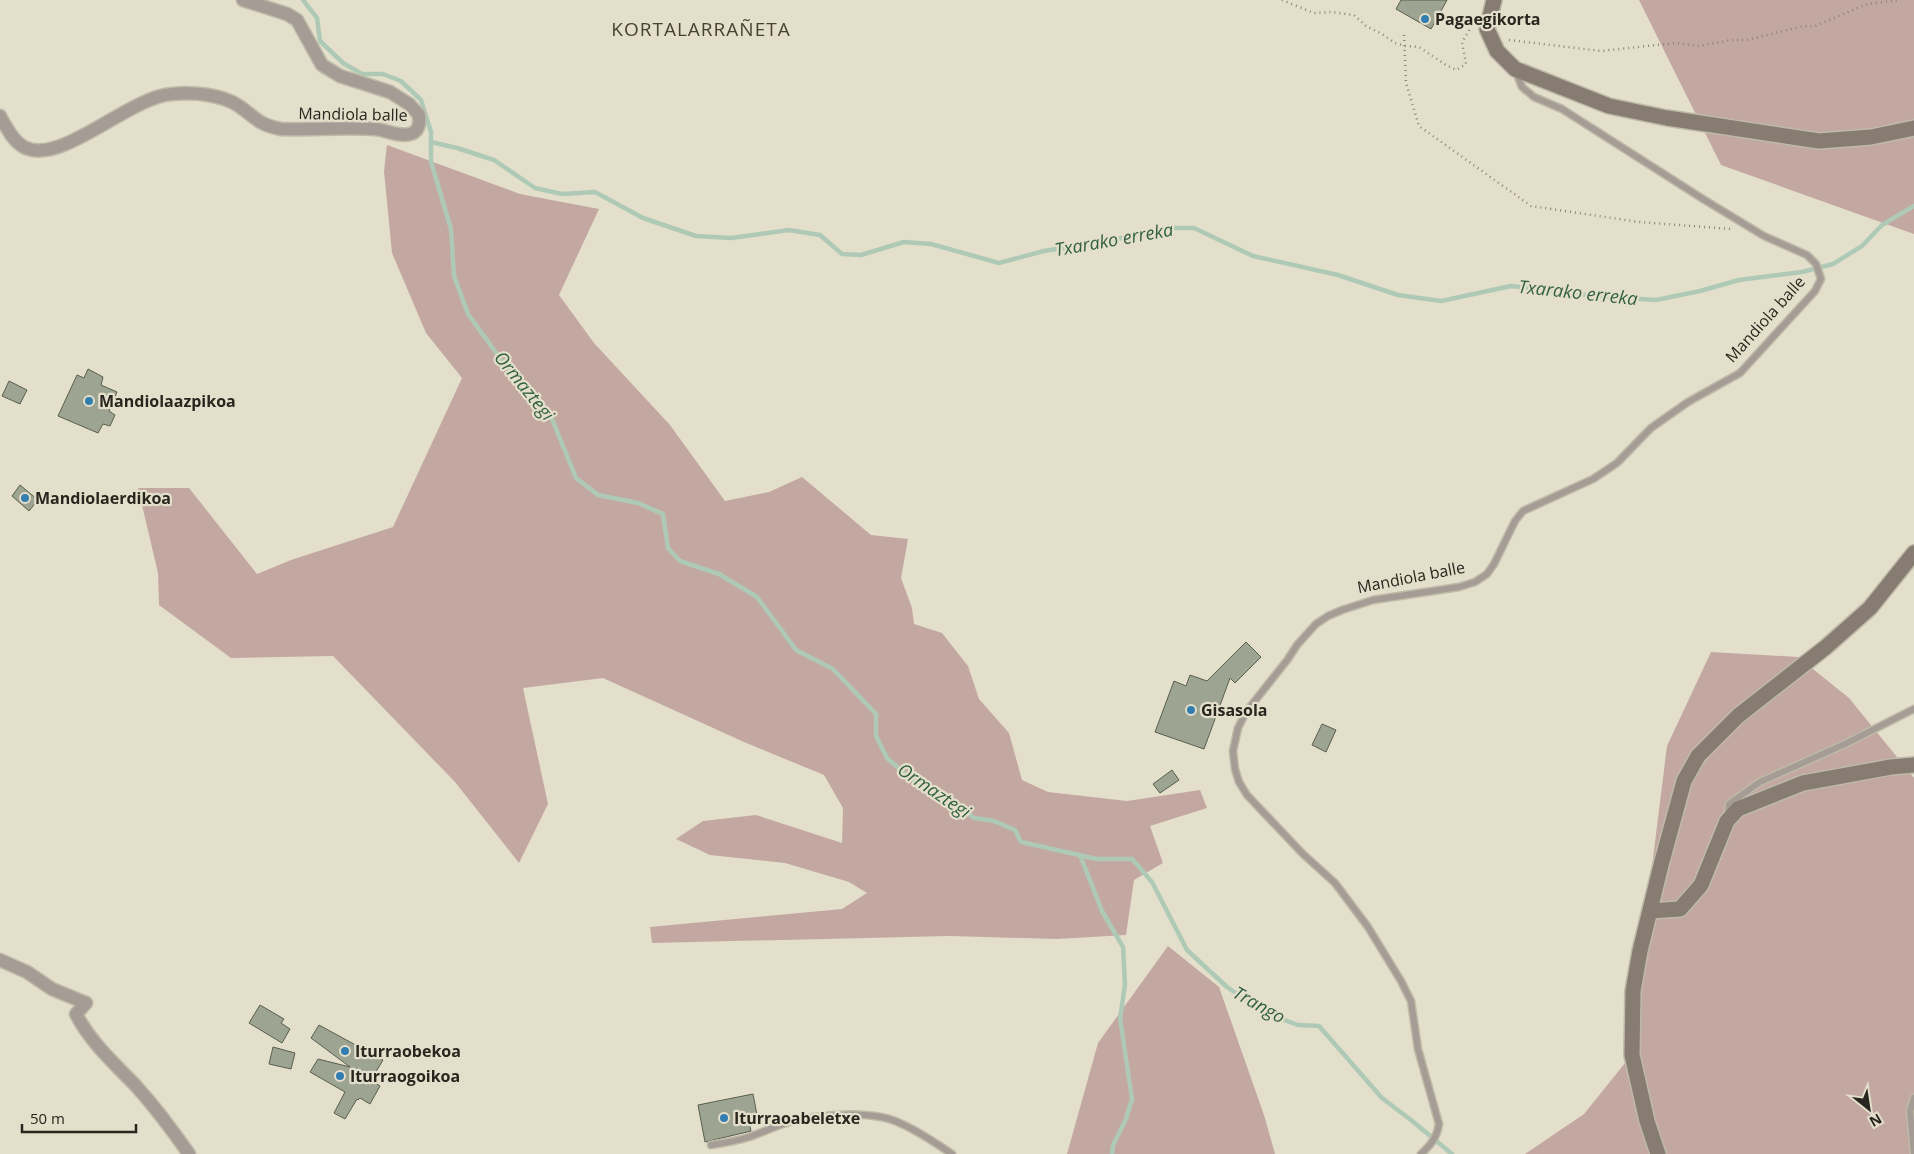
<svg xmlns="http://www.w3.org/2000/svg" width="1914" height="1154" viewBox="0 0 1914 1154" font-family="'Open Sans',sans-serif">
<rect width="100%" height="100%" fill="#e4dfca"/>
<!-- green -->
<path fill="#c3a8a1" d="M1639,0H1914V234L1721,165Z
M387,145L520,194L599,209L559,295L594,343L670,425L725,501L769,492L802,477L871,535L908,539L901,578L912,608L914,624L942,633L968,666L979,699L1009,733L1022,780L1048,792L1127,801L1200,790L1207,808L1150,826L1163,863L1134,880L1126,935L1057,939L949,936L652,943L650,927L842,909L867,893L849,882L785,863L710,855L676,839L703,821L756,815L842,843L843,808L824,775L744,742L603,678L523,688L548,804L519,863L455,782L333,656L231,658L159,605L158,573L138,488H189L257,574L291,560L393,527L462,378L426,333L392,253L384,171Z
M1711,652L1798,657L1849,698L1914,778V1154H1525L1584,1114L1625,1063L1646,953L1652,866L1667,746Z
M1168,946L1219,987L1264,1115L1275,1154H1067L1098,1043Z"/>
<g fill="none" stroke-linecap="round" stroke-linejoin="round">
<!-- stream -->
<path stroke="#aecab6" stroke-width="4.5" d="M303,0L317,18L320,41L343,63L362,74H383L401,81L421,100L431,132V162L451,229L454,276L468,314L507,368L550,414L576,478L598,495L638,503L663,514L668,548L680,561L719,574L757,597L796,650L833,669L876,714V736L887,758L911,779L946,795L974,818L994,821L1015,830L1021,842L1097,859H1132L1152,882L1187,950L1227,987L1265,1013L1298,1025L1319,1026L1382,1098L1411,1120L1452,1154
M431,142L457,148L494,160L535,188L562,194L595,192L643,218L696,236L731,238L789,230L820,235L842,254L861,255L904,242L931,244L999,263L1044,251L1113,240L1163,228H1194L1253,256L1338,275L1398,295L1441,301L1511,286L1595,296L1656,300L1700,291L1739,280L1802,272L1833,264L1862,246L1882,225L1914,206
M1080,855L1102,911L1123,947L1125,985L1120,1018L1132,1099L1126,1119L1113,1145L1112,1154"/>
</g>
<!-- building -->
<path fill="#9da491" stroke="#585f4d" d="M1401,0H1447L1431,29L1396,9Z
M88,369L103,377L101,385L117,392L109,411L115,415L110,426L103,424L98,433L58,416L77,375L84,378Z
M9,381L27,390L20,404L2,396Z
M20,485L38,500L29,511L12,496Z
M1246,642L1261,657L1235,683L1230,678L1204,749L1155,732L1174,681L1186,686L1190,675L1207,681Z
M1322,724L1336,730L1326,752L1312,745Z
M1172,770L1179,780L1160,793L1153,784Z
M260,1005L284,1019L281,1023L290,1029L282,1043L249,1023Z
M319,1025L383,1060L371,1080L380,1086L370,1104L360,1098L358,1100L357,1099L345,1119L334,1113L345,1092L310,1072L318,1059L350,1067L311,1038Z
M273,1047L295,1053L291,1069L269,1064Z
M753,1094L757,1115L748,1117L751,1131L705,1142L698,1105Z"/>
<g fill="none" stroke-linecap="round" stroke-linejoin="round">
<!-- lane casing -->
<g stroke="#bebaa8" stroke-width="9">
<path id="lane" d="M1728,815L1729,804L1760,782L1845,744L1914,709
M711,1145C724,1143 737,1141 749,1137C764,1132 777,1125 793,1121C818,1115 855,1112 881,1117C902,1120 934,1142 952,1154
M1421,1154C1431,1145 1437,1137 1439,1124L1418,1049L1411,1001L1401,981L1368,927L1335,883L1303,854L1247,795L1239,782L1235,769L1233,751L1238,728L1246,712L1288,659L1297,645L1316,624L1328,616L1342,610L1373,600L1459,587L1475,582L1487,574L1494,564L1515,521L1523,511L1593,479L1617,463L1651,428L1688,402L1740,373L1815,291L1821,279L1816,264L1807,255L1764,236L1703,199L1562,109L1534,97L1522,87L1516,72
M1914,1154L1910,1111L1914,1098"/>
</g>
<!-- street casing -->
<g stroke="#bebaa8" stroke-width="15">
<path id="street" d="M0,116C6,127 14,143 26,148C63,164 129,97 172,94C193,92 221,94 239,106C256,118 259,125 281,129C313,130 344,127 375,129C386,130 399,137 410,134C419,132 420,123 419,115L409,104L390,92L340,76L322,65L297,20L287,14L243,0
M0,960L27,972L52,989L86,1003L76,1014C91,1043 114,1063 136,1086C155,1107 173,1131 189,1154"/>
</g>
<!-- secondary casing -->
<g stroke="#bebaa8" stroke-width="18">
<path id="secondary" d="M1494,0L1487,29L1497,51L1515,69L1609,106L1667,118L1819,141L1871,137L1914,128
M1650,911L1680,909L1701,885L1727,821L1738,809L1803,783L1891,767L1914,765
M1658,1154L1647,1121L1632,1055L1633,991L1640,951L1661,865L1684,781L1698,756L1738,716L1826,647L1870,608L1914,553"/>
</g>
<!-- path -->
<path stroke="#8a8677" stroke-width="2.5" stroke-dasharray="1 4" stroke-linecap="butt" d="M1282,0L1314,13L1331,12L1354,15L1366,26L1382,34L1395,43L1405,46L1419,47L1446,65L1456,70L1466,64L1462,42L1472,26
M1404,35L1406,83L1419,126L1531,206L1639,222L1731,229
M1509,40L1601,51L1675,43L1699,46L1731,40H1747L1803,26H1815L1867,4L1900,0"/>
<!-- lane -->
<use href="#lane" stroke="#a49c95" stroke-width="6"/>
<!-- street -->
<use href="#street" stroke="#a49c95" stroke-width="12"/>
<!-- secondary -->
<use href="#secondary" stroke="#877c72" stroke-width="15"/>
</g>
<!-- markers -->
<g fill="#337eb1" stroke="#e4dfca" stroke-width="2">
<circle cx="1425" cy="19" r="5"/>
<circle cx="89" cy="401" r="5"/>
<circle cx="25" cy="498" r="5"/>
<circle cx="1191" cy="710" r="5"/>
<circle cx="345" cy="1051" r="5"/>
<circle cx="340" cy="1076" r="5"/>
<circle cx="724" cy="1118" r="5"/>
</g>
<g text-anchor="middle" stroke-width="4.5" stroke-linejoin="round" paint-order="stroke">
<!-- poi labels -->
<g font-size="16" font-weight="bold" fill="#28261e" stroke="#e4dfca" text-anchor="start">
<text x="1435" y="25">Pagaegikorta</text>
<text x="99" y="407">Mandiolaazpikoa</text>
<text x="35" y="504">Mandiolaerdikoa</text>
<text x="1201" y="716">Gisasola</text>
<text x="355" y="1057">Iturraobekoa</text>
<text x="350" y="1082">Iturraogoikoa</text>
<text x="734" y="1124">Iturraoabeletxe</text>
</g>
<!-- street labels -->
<g font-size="16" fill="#28261e" stroke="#e4dfca">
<text transform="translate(353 114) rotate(1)" y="6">Mandiola balle</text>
<text transform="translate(1765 319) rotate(-48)" y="6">Mandiola balle</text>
<text transform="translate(1411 577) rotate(-11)" y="6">Mandiola balle</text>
</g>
<!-- water labels -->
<g font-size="18" font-style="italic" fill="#305f42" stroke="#e4dfca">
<text transform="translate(1114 240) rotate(-10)" y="6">Txarako erreka</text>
<text transform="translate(1578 293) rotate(6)" y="6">Txarako erreka</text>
<text transform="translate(524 386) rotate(51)" y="6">Ormaztegi</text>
<text transform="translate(934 791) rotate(34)" y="6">Ormaztegi</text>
<text transform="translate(1259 1005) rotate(29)" y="6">Trango</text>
</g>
<!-- quarter labels -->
<g font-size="19" letter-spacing="1" fill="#474231" stroke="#e4dfca">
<text x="701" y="36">KORTALARRAÑETA</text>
</g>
</g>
<!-- north arrow -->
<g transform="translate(1869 1109) rotate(150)" stroke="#e4dfca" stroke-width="4" paint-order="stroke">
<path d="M0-4L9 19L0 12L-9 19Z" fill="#28261e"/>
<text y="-8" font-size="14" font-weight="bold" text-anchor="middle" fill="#28261e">N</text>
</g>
<!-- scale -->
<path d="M22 1124v8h114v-8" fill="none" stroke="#28261e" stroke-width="2.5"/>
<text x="30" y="1124" font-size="15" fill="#28261e" stroke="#e4dfca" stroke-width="4" paint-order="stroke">50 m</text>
</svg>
